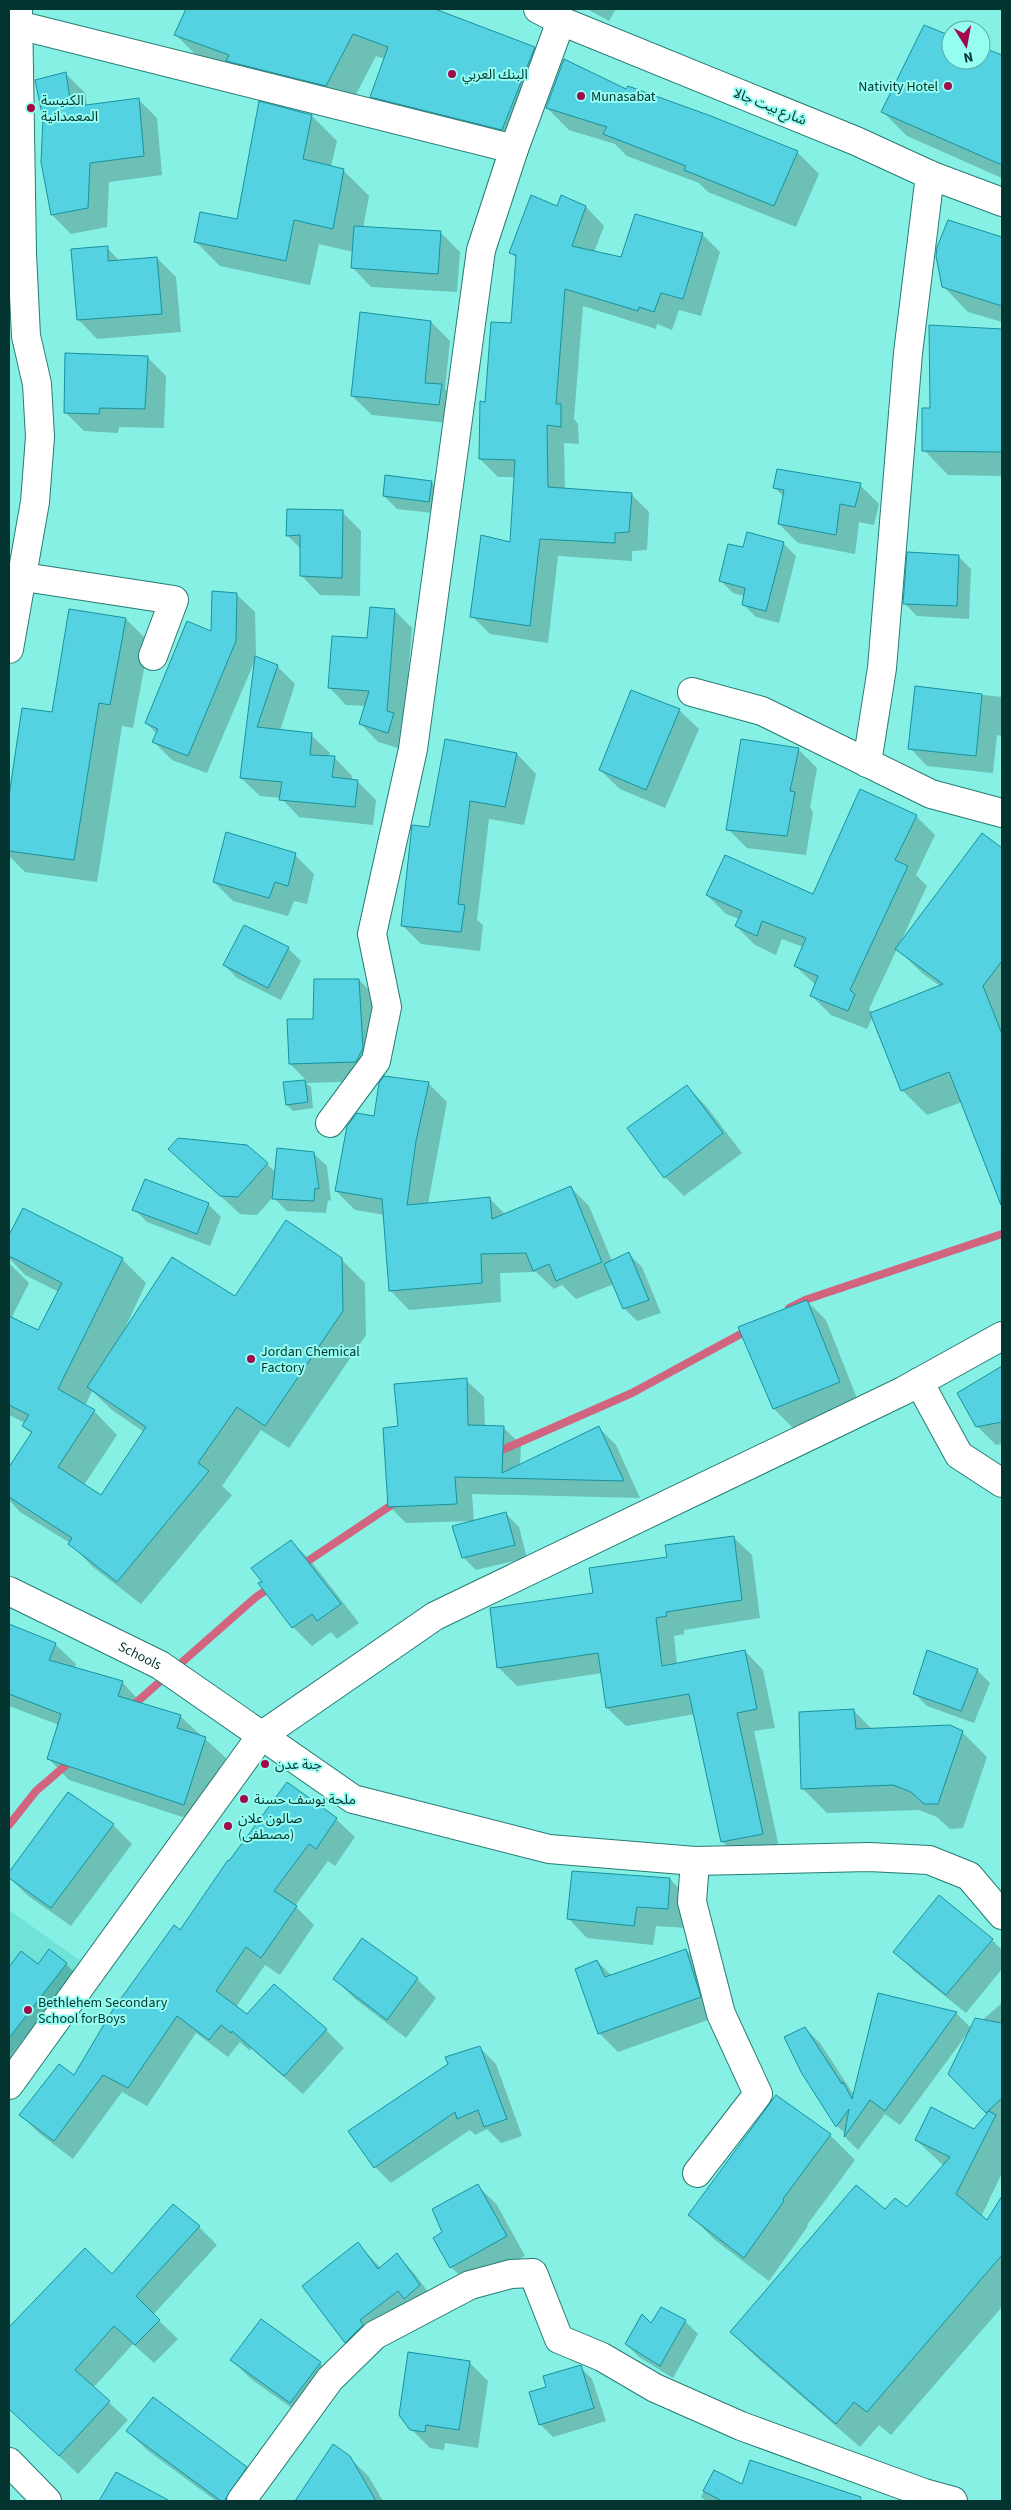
<svg xmlns="http://www.w3.org/2000/svg" width="1011" height="2510" viewBox="0 0 1011 2510" font-family="'Source Sans 3','Noto Sans Arabic',sans-serif">
<rect width="100%" height="100%" fill="#87f0e4"/>
<!-- built -->
<path fill="#6fe3d7" d="M9,1910L85,1964L9,2056Z"/>
<!-- shadow -->
<path fill="#0003" fill-rule="evenodd" d="M187,9H432L534,48L557,71L524,152L394,119L371,96L385,59L376,56L349,108L198,57L175,34Z
M587,9H616L609,21Z
M951,37V60H981V48L1002,56V178L907,136L882,111Z
M66,74L85,93L87,106L138,99L157,118L162,175L109,182L107,227L71,234L52,215Z
M627,91L797,152L819,174L796,227L708,192L699,183L627,156L615,144L569,130L547,108Z
M260,103L312,116L337,141L331,167L344,171L369,196L363,228L441,233L460,252L457,292L371,287L352,267L353,252L319,244L310,285L220,266L195,241L238,220Z
M562,197L586,207L604,226L594,252L622,259L702,234L720,252L701,316L679,310L672,330L657,324L656,329L583,306L574,419L578,424L579,444L564,443L565,490L631,494L649,512L647,550L632,551V561L558,556L548,643L490,634L472,616L512,543L515,477H498L480,459L486,403L512,324L517,259L510,252L558,208Z
M948,222L1002,239V322L968,312L943,286Z
M107,248L120,261L157,258L176,277L181,332L97,339L78,319Z
M431,322L450,341L445,389L460,405L458,424L372,415L352,396Z
M930,326L1002,330V476L948,475L924,450L932,409Z
M147,357L166,376L164,428L119,427L118,433L84,431L65,412Z
M431,482L444,495L442,514L397,509L384,496Z
M860,485L879,504L874,525L859,522L855,554L798,543L779,524L784,497L775,488Z
M342,512L361,531L360,596L320,595L301,575V549L287,535Z
M783,543L796,556L779,623L756,617L743,604L745,596L733,593L720,580L744,549Z
M958,556L971,569L969,619L917,616L904,603Z
M236,594L255,612L256,658L207,773L172,760L154,742L157,734L146,723L212,633Z
M70,610L126,619L149,642L133,728L122,726L97,882L25,872L9,856V804L23,709L53,714Z
M394,610L412,628L404,725L405,750L378,742L361,724L366,706L346,705L329,687Z
M256,658L277,666L295,684L280,731L311,735L330,753L329,757H334L352,776V781H357L376,800L373,825L299,817L281,798L260,796L241,778Z
M916,688L1002,697V736L997,735L993,773L927,766L910,748Z
M679,710L699,729L665,808L620,789L600,770Z
M446,740L517,754L536,774L524,825L489,819L477,920L483,925L480,951L421,944L402,925L430,828Z
M798,749L817,768L810,808L813,812L806,855L747,848L728,829Z
M916,816L935,835L916,875L927,886L901,941L983,835L1002,850V1195L996,1189L962,1102L927,1115L902,1090L873,1016L867,1029L831,1015L811,995L816,985L795,966L803,947L782,939L776,955L755,945L736,926L739,919L726,914L707,895H814ZM897,949L922,973L940,986L873,1013L869,1009Z
M295,855L314,874L307,904L294,901L288,916L233,901L214,882Z
M244,927L288,948L301,961L281,1000L237,978L224,965Z
M359,980L378,999L375,1081L306,1083L311,1087L313,1108L293,1111L287,1105L284,1083L307,1081L290,1064L315,1020Z
M428,1083L447,1102L428,1204L490,1199L506,1215L570,1187L589,1206L612,1261L629,1254L642,1267L661,1313L637,1321L624,1308L614,1284L576,1299L562,1285L554,1289L536,1272L500,1273L501,1302L409,1310L390,1290L385,1215L355,1210L336,1191L375,1117Z
M687,1087L706,1106L742,1153L684,1196L665,1177Z
M170,1149L267,1164L276,1173L314,1154L327,1166L331,1201L328,1200L326,1213L287,1211L273,1197L257,1215L240,1214Z
M208,1204L221,1217L210,1246L147,1222L134,1209Z
M23,1210L122,1259L146,1283L120,1339L341,1259L365,1283L366,1335L289,1448L261,1430L222,1486L232,1495L141,1604L93,1567L70,1543L20,1512L9,1500V1470L32,1434L23,1426L25,1423L9,1415V1263L29,1283L11,1319L39,1332L59,1292L25,1275L9,1258V1238ZM92,1391L112,1410L144,1432L102,1496L84,1485L117,1435L94,1411L85,1406Z
M807,1301L826,1320L858,1401L793,1428L774,1409Z
M1002,1367V1450L1001,1444L996,1445L977,1426L959,1393Z
M466,1380L484,1397L485,1427L504,1428L521,1445L520,1466L599,1428L616,1445L640,1498L472,1494L474,1522L506,1514L519,1527L527,1558L476,1570L463,1557L473,1521L406,1523L389,1506L399,1428Z
M733,1537L752,1555L760,1618L684,1630V1634L674,1636L677,1665L745,1651L763,1670L775,1728L754,1731L780,1852L740,1860L722,1841L695,1714L626,1726L607,1708L602,1673L517,1686L498,1667L595,1594L669,1558Z
M291,1541L310,1560L359,1623L337,1639L331,1632L312,1646L293,1627L265,1583Z
M9,1623L13,1627L55,1644L76,1664L74,1669L122,1682L143,1705L180,1716L226,1758L204,1824L69,1780L49,1759L59,1725L9,1706Z
M977,1670L990,1683L974,1723L927,1706L914,1693Z
M853,1710L873,1730L962,1732L987,1757L963,1828L950,1829L937,1817L919,1810L827,1813L802,1788Z
M68,1794L113,1825L132,1844L71,1926L27,1895L9,1877Z
M336,1819L355,1837L335,1866L328,1861L295,1906L314,1925L280,1975L265,1965L236,2007L248,2015L326,2030L344,2048L303,2094L251,2048L250,2051L240,2042L228,2057L196,2033L147,2106L122,2092L73,2159L40,2134L21,2115L74,2077L229,1862Z
M670,1879L689,1899L687,1928L656,1926L653,1945L587,1938L568,1918Z
M363,1940L417,1979L436,1998L406,2038L354,1998L335,1979Z
M992,1940L1002,1950V1969L966,2013L914,1971L895,1952Z
M686,1950L705,1969L719,2016L618,2052L599,2033L597,1961L612,1976Z
M21,1953L38,1966L66,1964L85,1983L9,2082V1969Z
M879,1995L956,2013L972,2029L1002,2003V2173L981,2217L987,2222L1002,2198V2307L891,2435L879,2425L860,2447L755,2356L731,2332L885,2211L907,2209L944,2166L916,2140L974,2130L988,2114L949,2073L969,2031L900,2125L885,2114L858,2150L844,2136L845,2133L837,2126L802,2072L805,2028L820,2043L854,2095Z
M480,2048L496,2064L522,2136L501,2143L487,2129L475,2135L470,2130L391,2183L375,2167Z
M777,2097L830,2135L855,2160L807,2225L808,2226L769,2281L715,2240L690,2215Z
M478,2186L497,2205L525,2256L470,2286L451,2267L444,2233Z
M199,2227L217,2245L153,2315L178,2339L154,2363L133,2344L93,2388L128,2420L78,2474L9,2409V2340L21,2326Z
M358,2244L381,2268L397,2255L414,2273L437,2304L363,2360L346,2342Z
M261,2320L320,2363L339,2382L310,2421L251,2379L232,2360Z
M685,2321L698,2334L673,2378L639,2357L626,2344L652,2325Z
M469,2362L488,2381L478,2448L445,2443L444,2450L430,2448L411,2429Z
M579,2366L592,2379L606,2421L553,2437L540,2424L548,2388Z
M128,2431L246,2468L265,2487L255,2501H216L147,2450Z
M334,2446L349,2457L369,2477L383,2501H296Z
M714,2471L743,2486L838,2491L848,2501H706L701,2497Z
M116,2473L168,2501H100Z"/>
<g fill="none" stroke-linecap="round" stroke-linejoin="round">
<!-- stream -->
<path stroke="#d16580" stroke-width="8" d="M789,1308L805,1300L1002,1234
M495,1453L632,1393L750,1329
M299,1567L396,1502
M130,1708L256,1597L271,1587
M9,1825L36,1791L73,1759"/>
</g>
<!-- building -->
<path fill="#55d2e1" stroke="#17929e" d="M186,9H435L535,47L502,130L370,97L388,47L353,34L326,86L226,61L229,55L174,35Z
M924,25L951,36V60H981V47L1002,55V165L881,112Z
M564,59L626,89L628,86L711,116L798,151L774,206L684,170L686,166L603,134L607,127L546,108Z
M66,72L71,107L139,98L144,156L90,163L88,208L51,215L41,162L43,119L35,80Z
M259,101L312,115L303,159L344,169L333,229L294,220L286,261L194,242L200,212L237,219Z
M531,195L557,206L561,195L586,206L572,246L621,257L635,214L703,233L683,299L661,293L654,312L639,307L638,311L565,289L556,404H561V427L547,425L548,487L632,493L629,532L615,533V543L540,539L530,626L470,617L481,535L510,542L515,460L479,459L480,401L485,402L491,322L511,323L516,255L509,253Z
M948,220L1002,237V306L942,287L936,256L937,247Z
M354,226L441,231L438,274L351,268Z
M108,246V261L157,257L162,314L77,320L71,249Z
M360,312L431,321L425,383L442,384L439,405L351,396Z
M929,325L1002,329V452L922,451V408H930Z
M65,353L148,356L145,409L100,408L99,414L64,413Z
M777,469L861,483L855,507L840,504L836,535L778,524L784,490L773,488Z
M385,475L432,481L429,502L383,496Z
M287,509L343,510L342,578L300,576V535L286,536Z
M747,532L784,542L766,611L742,605L745,588L719,581L728,544L743,547Z
M907,552L959,555L957,606L903,604Z
M212,591L237,593L236,641L188,756L152,742L158,729L145,723L187,621L211,631Z
M370,607L395,609L387,711L394,713L388,733L359,724L369,691L328,688L332,636L367,638Z
M69,609L126,618L110,705L99,703L74,860L9,851V796L22,708L52,712Z
M255,656L278,665L257,727L312,733L310,755L335,756L332,777L358,780L355,807L279,800L282,782L240,778Z
M915,686L982,694L976,756L908,749Z
M631,690L680,709L646,790L599,770Z
M445,739L517,753L505,807L470,801L458,904L465,905L461,932L401,926L412,825L429,827Z
M741,739L799,748L790,791L795,792L787,836L726,830Z
M860,789L917,815L895,860L908,866L850,990L855,994L848,1011L810,996L818,976L794,966L806,938L762,921L757,936L735,926L742,911L706,895L725,855L813,894Z
M226,832L296,853L288,886L275,882L269,898L213,882Z
M982,833L1002,848V961L983,986L1002,1034L1001,1205L949,1072L901,1091L870,1013L943,984L895,949Z
M244,925L289,947L268,988L223,965Z
M314,979H359L363,1048L356,1062L289,1064L287,1019H313Z
M384,1076L429,1082L416,1141L407,1205L490,1197L492,1219L571,1186L602,1262L556,1281L549,1264L533,1271L526,1253L481,1254L482,1283L389,1291L382,1199L335,1191L347,1126L357,1113L374,1116L379,1083Z
M305,1080L308,1102L286,1105L283,1082Z
M687,1085L723,1133L664,1178L627,1128Z
M178,1138L247,1145L268,1163L238,1197L220,1196L168,1149Z
M277,1148L314,1152L319,1189L315,1188L314,1201L272,1199Z
M145,1179L209,1203L197,1234L132,1210Z
M23,1208L123,1258L58,1389L95,1410L58,1467L101,1495L146,1427L87,1387L172,1257L235,1296L286,1220L342,1258L343,1311L265,1426L237,1407L198,1463L209,1471L117,1582L68,1544L72,1538L9,1497V1467L32,1432L22,1426L29,1415L9,1405V1316L38,1330L62,1283L9,1256V1235Z
M629,1252L649,1300L623,1309L604,1264Z
M807,1300L840,1382L773,1409L738,1327Z
M1002,1366V1422L976,1427L957,1393Z
M467,1378L468,1425L504,1426L502,1473L599,1426L624,1481L455,1477L457,1504L388,1507L383,1428L398,1426L394,1384Z
M506,1512L515,1545L462,1558L452,1526Z
M734,1536L742,1600L666,1612L667,1616L656,1618L662,1666L745,1650L757,1709L737,1713L763,1834L721,1842L689,1694L606,1708L598,1653L497,1668L490,1608L593,1593L589,1568L667,1557L665,1545Z
M291,1540L341,1604L317,1621L312,1614L292,1628L258,1583L262,1582L251,1568Z
M9,1624L56,1643L49,1660L123,1681L118,1696L181,1715L177,1728L206,1737L184,1805L47,1759L61,1714L9,1694Z
M927,1650L978,1669L961,1711L913,1694Z
M854,1709L856,1729L950,1725L963,1731L938,1804H924L911,1792L893,1785L801,1789L799,1712Z
M287,1782L337,1818L316,1849L309,1844L274,1891L297,1906L261,1958L246,1947L216,1991L247,2014L274,1984L327,2029L284,2076L232,2031L231,2033L221,2025L209,2040L177,2016L128,2088L103,2075L54,2141L19,2115L59,2064L74,2075L112,2011L174,1925L180,1930L228,1860L229,1861Z
M68,1792L114,1824L51,1908L9,1878V1872Z
M572,1871L670,1878L668,1909L637,1907L634,1926L567,1919Z
M939,1895L993,1939L946,1995L893,1952Z
M362,1938L418,1978L387,2020L333,1979Z
M49,1949L67,1963L9,2038V1967L21,1951L38,1964Z
M686,1949L701,1997L598,2034L575,1969L597,1960L605,1977Z
M878,1993L957,2012L885,2111L870,2100L844,2137L849,2109L836,2127L801,2072L784,2037L805,2027L842,2084L843,2082L852,2099Z
M975,2018L1002,2023V2098L986,2113L948,2074Z
M480,2046L507,2119L484,2127L478,2110L457,2119L455,2112L374,2168L348,2131L448,2064L445,2057Z
M776,2095L831,2134L783,2199L784,2201L744,2258L688,2215Z
M931,2107L974,2129L989,2111L996,2115L956,2194L987,2220L1002,2196V2255L867,2412L854,2402L836,2424L730,2332L856,2185L885,2209L895,2198L907,2207L950,2157L915,2140Z
M478,2184L507,2236L450,2268L433,2238L442,2232L432,2209Z
M173,2204L200,2226L136,2296L160,2320L135,2345L114,2326L75,2370L110,2401L59,2456L9,2409V2327L85,2248L112,2274Z
M358,2242L378,2269L397,2253L420,2285L404,2299L398,2291L360,2320L363,2325L345,2343L302,2286Z
M661,2307L686,2320L660,2366L625,2344L642,2314L651,2323Z
M261,2319L321,2362L290,2403L230,2360Z
M408,2352L470,2361L459,2430L426,2425L425,2432L410,2430L399,2415Z
M581,2365L594,2408L539,2425L529,2392L546,2387L543,2376Z
M153,2397L247,2467L224,2501H221L126,2431Z
M333,2444L350,2456L376,2501H295Z
M750,2460L861,2497L860,2501H722L703,2491L714,2470L742,2484Z
M116,2472L170,2501H99Z"/>
<g fill="none" stroke-linecap="round" stroke-linejoin="round">
<!-- minor casing -->
<g stroke="#287b73" stroke-width="30">
<g id="minor">
<path d="M538,9L561,21L856,141L930,175L1002,202"/>
<path d="M18,25L514,149"/>
<path d="M24,577L174,600L153,656"/>
<path d="M9,649L35,502L40,437L37,384L26,336L22,254L18,9"/>
<path d="M692,692L762,711L931,794L1002,813"/>
<path d="M867,763L882,668L908,353L930,175"/>
<path d="M330,1123L376,1061L387,1007L372,934L413,749L481,250L514,149L561,21"/>
<path d="M919,1382L959,1455L1002,1483"/>
<path id="s1" d="M9,1591L160,1665L353,1799L549,1849L695,1861L869,1857L929,1860L969,1876L1002,1915"/>
<path d="M695,1861L692,1902L721,2014L758,2094L697,2173"/>
<path d="M9,2085L261,1736L435,1616L903,1391L1002,1336"/>
<path d="M9,2462L47,2501"/>
<path d="M241,2501L330,2379L375,2335L470,2285L511,2274L533,2273L559,2339L602,2357L655,2388L741,2426L924,2493L953,2501"/>
</g>
</g>
<!-- minor -->
<use href="#minor" stroke="#fff" stroke-width="28"/>
</g>
<!-- markers -->
<g fill="#a20949" stroke="#95fdf1" stroke-width="2">
<circle cx="452" cy="74" r="5"/>
<circle cx="948" cy="86" r="5"/>
<circle cx="581" cy="96" r="5"/>
<circle cx="31" cy="108" r="5"/>
<circle cx="251" cy="1359" r="5"/>
<circle cx="265" cy="1764" r="5"/>
<circle cx="244" cy="1799" r="5"/>
<circle cx="228" cy="1826" r="5"/>
<circle cx="28" cy="2010" r="5"/>
</g>
<g text-anchor="middle" stroke-width="4" stroke-linejoin="round" paint-order="stroke">
<!-- poi labels -->
<g font-size="14" fill="#033430" stroke="#95fdf1" text-anchor="start">
<text x="462" y="79">البنك العربي</text>
<text x="938" y="91" text-anchor="end">Nativity Hotel</text>
<text x="591" y="101">Munasabat</text>
<text x="41" y="105">الكنيسة<tspan x="41" dy="16">المعمدانية</tspan></text>
<text x="261" y="1356">Jordan Chemical<tspan x="261" dy="16">Factory</tspan></text>
<text x="275" y="1769">جنة عدن</text>
<text x="254" y="1804">ملحة يوسف حسنة</text>
<text x="238" y="1823">صالون علان<tspan x="238" dy="16">(مصطفى)</tspan></text>
<text x="38" y="2007">Bethlehem Secondary<tspan x="38" dy="16">School forBoys</tspan></text>
</g>
<!-- street labels -->
<g font-size="14" fill="#033430" stroke="#95fdf1">
<text transform="translate(770 106) rotate(22)" y="5">شارع بيت جالا</text>
<text dy="5" stroke="none"><textPath href="#s1" startOffset="146">Schools</textPath></text>
</g>
</g>
<!-- border -->
<rect width="1011" height="2510" fill="none" stroke="#033430" stroke-width="20"/>
<!-- north arrow -->
<g transform="translate(966 45) rotate(169)"><circle r="24" fill="#95fdf1" stroke="#5bada4"/>
<path d="M0-4L9 19L0 12L-9 19Z" fill="#a20949"/>
<text y="-8" font-size="14" font-weight="bold" text-anchor="middle" fill="#033430">N</text>
</g>
</svg>
